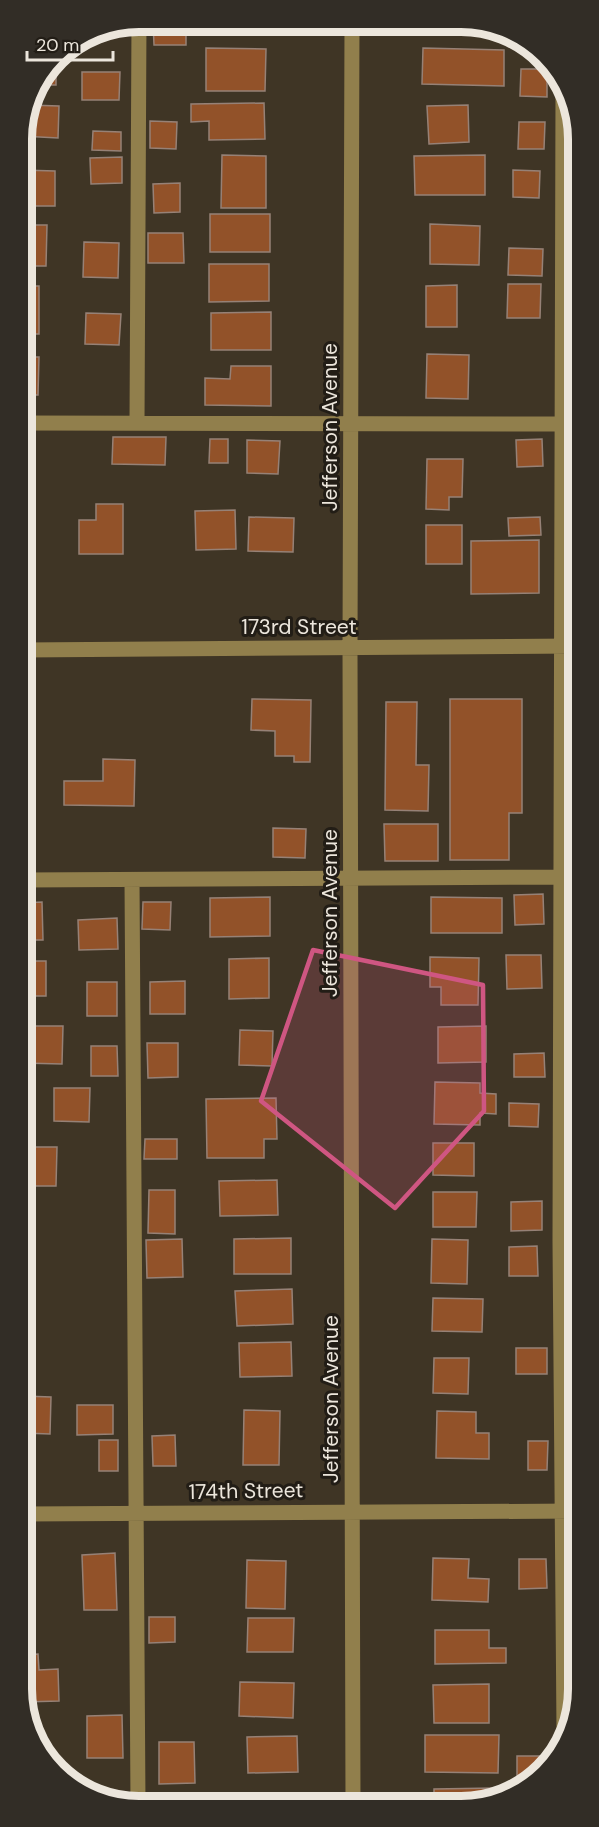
<svg xmlns="http://www.w3.org/2000/svg" width="599" height="1827" viewBox="0 0 599 1827" font-family="'DM Sans',sans-serif">
<rect width="100%" height="100%" fill="#3f3525"/>
<!-- building -->
<path fill="#925229" stroke="#968176" stroke-width="1.5" d="M153,21H186V45H154Z
M203,21L273,22V34L203,33Z
M428,23H483V30L428,29Z
M206,48L266,49L265,91H206Z
M423,48L504,50V86L422,84Z
M56,57V85H35Z
M521,69H547V97L520,96Z
M82,72H120L119,100H82Z
M264,103L265,139L209,140V121L191,122V104Z
M28,105L59,106L58,138L21,136Z
M468,105L469,142L429,144L427,106Z
M150,121L177,122L176,149L150,148Z
M519,122H545L544,149H518Z
M93,131L121,132V151L92,150Z
M222,155L266,156V208H221Z
M485,155V195H415L414,156Z
M122,157V183L91,184L90,158Z
M21,170L55,171V206H21Z
M513,170L540,171L539,198L513,197Z
M180,183V212L154,213L153,184Z
M210,214H270V252H210Z
M430,224L480,226L479,265L430,264Z
M21,225H47L46,266H21Z
M148,233H183L184,263H148Z
M84,242L119,243L118,278L83,277Z
M509,248L543,249L542,276L508,275Z
M209,264H269V301L209,302Z
M508,284H541L540,318H507Z
M457,285V327H426V286Z
M21,286H39V334H22Z
M271,312V350H211V313Z
M86,313L121,314L119,345L85,344Z
M427,354L469,355L468,399L426,398Z
M22,357H39L38,395H22Z
M231,366H271V406L205,405V378L230,379Z
M113,437H166L165,465L112,464Z
M210,439H228V463H209Z
M542,439L543,466L517,467L516,440Z
M247,440L280,441L278,474L247,473Z
M427,459H463L462,497H449V510L426,509Z
M96,504H123V554H79V520H96Z
M235,510L236,549L196,550L195,511Z
M249,517L294,518L293,552L248,551Z
M540,517L541,535L509,536L508,518Z
M426,525H462V564H426Z
M539,540V593L471,594V541Z
M252,699L311,700L310,762H294V756H275V731L251,730Z
M450,699H522V813H509V860H450Z
M386,702H417L416,765H429L428,811L385,810Z
M22,756H28L27,797H22Z
M103,759L135,760L134,806L64,805V781H103Z
M384,824H438V861H385Z
M273,828L306,829L305,858L273,857Z
M543,894L544,924L515,925L514,895Z
M270,897V936L210,937V898Z
M431,897L502,898V933H431Z
M42,902L43,940H22V903Z
M143,902H171L170,930L142,929Z
M117,918L118,949L79,950L78,920Z
M506,955H541L542,988L507,989Z
M430,957L479,958L478,1005H441V987H430Z
M269,958V998L229,999V959Z
M22,961H46V996H22Z
M185,981V1014H150V982Z
M87,982H117V1016H87Z
M572,1013H577V1036H572Z
M22,1026H63L62,1064L22,1063Z
M486,1026V1062L438,1063V1027Z
M240,1030L273,1031L272,1066L239,1065Z
M147,1043H178V1077L148,1078Z
M91,1046H117L118,1076H91Z
M544,1053L545,1077H514V1054Z
M569,1077H577V1143H569Z
M435,1082L480,1083V1093L496,1094V1114L480,1113V1125L434,1124Z
M54,1088H90L89,1122L54,1121Z
M276,1098L277,1139H264V1158H207L206,1099Z
M509,1103L539,1104L538,1127L509,1126Z
M145,1139H177V1159H144Z
M433,1143H474V1176L433,1175Z
M23,1147H57L56,1186H23Z
M277,1180L278,1215L220,1216L219,1181Z
M149,1190H175V1234L148,1233Z
M433,1192H477L476,1227H433Z
M542,1201V1230L511,1231V1202Z
M291,1238V1274H234V1239Z
M182,1239L183,1277L147,1278L146,1240Z
M432,1239L468,1240L467,1284L431,1283Z
M537,1246L538,1276H509V1247Z
M292,1289L293,1324L237,1326L235,1291Z
M433,1298L483,1299L482,1332L432,1331Z
M291,1342L292,1376L240,1377L239,1343Z
M516,1348H547V1374H516Z
M434,1358H469L468,1394L433,1393Z
M23,1396L51,1397L50,1434L23,1433Z
M77,1405H113V1434L77,1435Z
M244,1410L280,1411L279,1465H243Z
M437,1411L476,1412V1433H489V1459L436,1458Z
M175,1435L176,1466H153L152,1436Z
M99,1440H118V1471H99Z
M528,1441H548L547,1470H528Z
M115,1553L117,1610H84L82,1555Z
M433,1558L469,1559L468,1578L489,1579L488,1602L432,1600Z
M519,1559H546L547,1588L519,1589Z
M247,1560L286,1561L285,1609L246,1608Z
M149,1617H175V1642L149,1643Z
M248,1618H294L293,1652H247Z
M435,1630H489V1648H506V1663L435,1664Z
M38,1654L39,1670L58,1669L59,1701L23,1702V1655Z
M240,1682L294,1683L293,1718L239,1716Z
M489,1684V1723H434L433,1685Z
M122,1715L123,1758H87V1716Z
M425,1735H499L498,1773L425,1772Z
M297,1736L298,1772L248,1773L247,1737Z
M159,1742H194L195,1783L159,1784Z
M517,1756H548V1766L523,1781H517Z
M494,1788V1797L483,1804H434V1789Z"/>
<g fill="none" stroke-linecap="round" stroke-linejoin="round">
<!-- minor -->
<path stroke="#917f4c" stroke-width="15" d="M352,22L350,648L353,1804
M563,92L560,1241L564,1729
M22,423L562,424
M137,423L139,21
M22,650L576,646
M22,880L561,877
M132,880L138,1804
M561,928H577
M23,1514L578,1511"/>
</g>
<!-- marked area -->
<path fill="#cf5682" fill-opacity="0.2" stroke="#cf5682" stroke-width="4.5" stroke-linejoin="round" d="M313,950L483,985L484,1111L395,1208L261,1101Z"/>
<g text-anchor="middle" stroke-width="6" stroke-linejoin="round" paint-order="stroke">
<!-- street labels -->
<g font-size="21" fill="#ece6dc" stroke="#221d16">
<text transform="translate(330 427) rotate(-90)" y="7">Jefferson Avenue</text>
<text x="299" y="634">173rd Street</text>
<text transform="translate(330 913) rotate(-90)" y="7">Jefferson Avenue</text>
<text transform="translate(331 1399) rotate(-90)" y="7">Jefferson Avenue</text>
<text transform="translate(246 1491) rotate(-1)" y="7">174th Street</text>
</g>
</g>
<!-- crop -->
<path d="M0 0H599V1827H0ZM139 32H461A107 107 0 0 1 568 139V1689A107 107 0 0 1 461 1796H139A107 107 0 0 1 32 1689V139A107 107 0 0 1 139 32Z" fill="#322d26" fill-rule="evenodd"/>
<path fill="none" stroke="#ece6dc" stroke-width="8" d="M139 32H461A107 107 0 0 1 568 139V1689A107 107 0 0 1 461 1796H139A107 107 0 0 1 32 1689V139A107 107 0 0 1 139 32Z"/>
<!-- scale -->
<path d="M27 51v9h86v-9" fill="none" stroke="#ece6dc" stroke-width="3"/>
<text x="36" y="51" font-size="18" fill="#ece6dc" stroke="#221d16" stroke-width="4.5" paint-order="stroke">20 m</text>
</svg>
